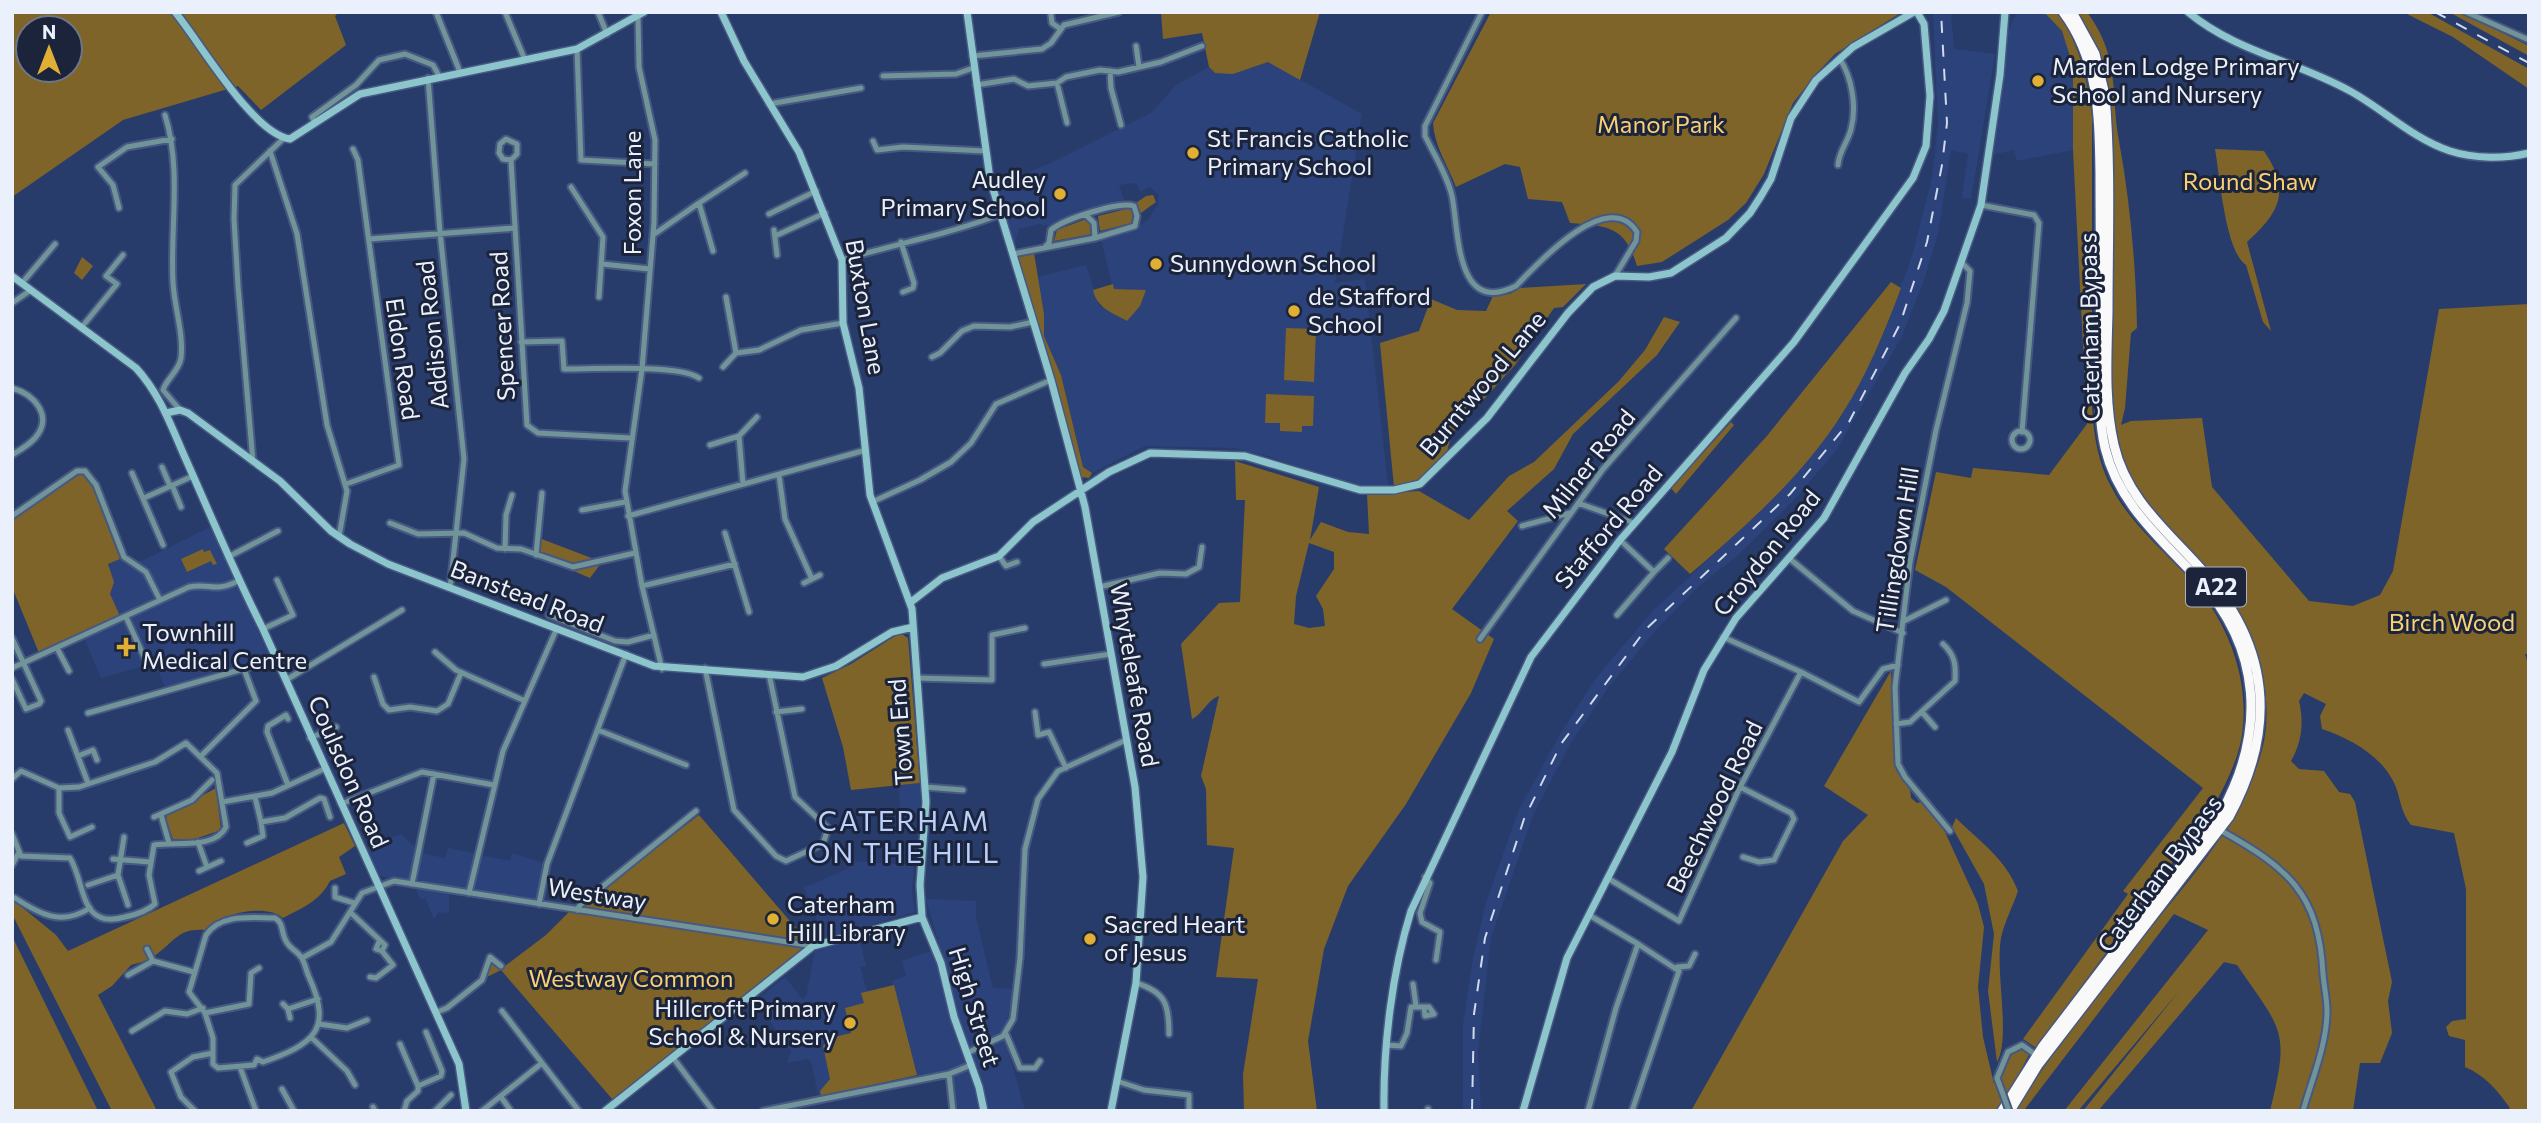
<svg xmlns="http://www.w3.org/2000/svg" width="2541" height="1123" viewBox="0 0 2541 1123" font-family="Commissioner,sans-serif">
<rect width="100%" height="100%" fill="#283c6c"/>
<!-- built -->
<path fill="#2c427a" d="M1933,12H1951L1954,49L1995,54L1971,199L1962,198L1968,154L1951,150L1938,234L1923,283L1902,336L1837,449L1797,497L1738,555L1699,586L1656,630L1608,688L1570,744L1533,815L1491,938L1478,1051L1481,1111H1463V1025L1473,958L1486,903L1519,809L1531,788L1560,734L1597,677L1622,647L1654,610L1773,499L1808,459L1842,414L1882,338L1912,256L1932,178L1938,125Z
M2017,12H2044L2058,25L2068,45L2073,66L2075,97L2073,150L2017,161L2014,150L1992,155V151L2008,32Z
M1268,62L1362,114L1335,283L1365,279L1388,485L1352,486L1268,456L1234,448L1145,446L1092,473L1083,468L1061,375L1044,336V314L1037,277L1086,265L1099,305L1127,321L1146,290L1113,289L1101,239L1134,230L1149,219L1158,204L1159,195L1150,187L1140,192L1136,183L1119,185L1125,202L1077,212L1047,226L1040,224L1019,229L1014,247L996,185L1051,163L1151,113L1176,85L1209,67L1213,72L1233,74Z
M210,527L271,659L165,687L155,663L101,678L82,633L112,590L108,564L120,559L142,561Z
M920,783V813L904,814L900,809L899,785Z
M401,834L421,853L445,858L448,848L510,861L512,853L543,863L536,899L449,886V913L439,912L434,919L425,898L420,899L416,888L379,875L368,849Z
M853,861L914,865L912,891L915,912L824,938L804,888L849,868Z
M926,899L976,901V918L993,988L1015,989L1004,1031L990,1040L993,1045L1005,1039L1025,1111H956L953,1068L818,1096L812,1064L808,1059L787,1063L791,1052L756,1001L785,977L802,999L806,997L815,951L859,938L866,966L860,967L867,991L893,985L892,981L906,976L902,961L940,948Z"/>
<!-- green -->
<path fill="#7e6428" fill-rule="evenodd" d="M12,12H339L335,16L346,45L261,110L238,86L123,120L12,197ZM28,28H70V70H28Z
M1320,12L1300,80L1268,62L1233,74L1215,73L1209,67L1202,33L1163,39L1161,12Z
M1491,12H1902L1835,54L1817,73L1793,103L1764,174L1746,203L1728,220L1662,262L1637,266C1625,226 1608,226 1570,223L1562,202L1528,199L1520,167L1505,164L1456,187C1448,166 1434,145 1433,123Z
M2044,12H2057C2080,45 2087,77 2092,116V408C2094,437 2098,464 2113,490C2131,524 2164,551 2190,579C2225,618 2248,672 2243,726C2241,755 2227,781 2214,806L2036,1048L2023,1039L2128,894L2123,891L2203,788L1946,587L1915,570L1936,472L1971,478L1973,468L2049,475L2087,424L2073,150V66L2062,31Z
M2078,12H2087C2121,58 2110,92 2119,141C2130,201 2136,266 2137,328L2131,333L2125,408L2121,425L2131,421L2202,418L2212,487L2309,601L2353,606L2380,595L2393,571L2439,309L2529,304V654H2525L2529,666V1111H2507L2510,1108C2497,1090 2486,1076 2465,1067V1040L2449,1036L2446,1027L2452,1021L2466,1019V889L2454,833L2411,825C2402,813 2401,804 2397,790C2386,758 2352,739 2322,729L2320,716L2326,704L2304,693L2299,701C2304,722 2302,742 2291,761L2299,769L2324,771L2339,792L2350,794L2355,802L2392,982L2388,1001L2392,1033L2380,1063H2360L2353,1111H2270C2290,1030 2283,1032 2237,965L2224,962L2098,1111H2083L2180,990L2078,1111H2064L2208,930L2174,914L2025,1109L2015,1111C2055,1047 2102,989 2149,930C2194,874 2243,820 2262,750C2273,709 2263,664 2246,626C2214,555 2138,524 2118,444C2108,401 2112,355 2112,312C2113,237 2115,161 2109,86L2102,59Z
M2403,12H2427L2529,69V89L2453,37Z
M2449,12H2460L2529,46V56Z
M2215,149L2264,151C2291,191 2280,212 2247,242L2271,331L2263,322L2246,265C2225,251 2220,176 2215,149Z
M1153,195L1156,202L1141,213L1136,203L1146,196Z
M1126,209L1132,210V223L1100,231L1098,216Z
M1086,219L1091,223L1092,234L1054,241L1057,230Z
M1034,253L1044,314V336L1061,375L1083,467L1092,473L1089,478L1080,477L1017,260L1020,255Z
M82,257L93,266L82,280L74,273Z
M1891,282L1901,288C1885,331 1867,375 1842,414C1802,477 1746,526 1690,574L1664,549L1766,437Z
M1113,284L1114,289L1146,290L1140,306L1127,321C1111,312 1097,308 1093,290Z
M1586,284L1563,307L1554,308L1515,365L1452,434L1446,455L1420,479L1405,486L1394,487L1380,343L1419,331L1431,299L1457,310L1486,311L1493,296L1510,294L1520,288Z
M1664,317L1680,322L1657,355L1573,434L1554,469L1507,511L1518,521L1452,609L1494,639L1471,693L1406,804L1348,886L1324,949L1308,1041L1317,1111H1244L1243,1074L1258,979L1216,977L1234,848L1207,845L1206,789L1201,776L1219,696C1208,699 1203,714 1192,719L1181,644L1219,603L1240,602L1245,500H1236L1235,461L1319,487L1310,540L1321,522L1348,532L1369,534L1367,494L1419,491L1469,520L1509,476L1534,462L1619,381L1645,350ZM1309,543L1334,552V569L1316,596L1323,609L1325,626L1309,628L1294,624L1296,596Z
M1286,328L1316,329L1314,382L1284,380Z
M1266,394L1314,396L1313,426H1302V432L1280,431V423H1265Z
M1731,422L1734,425L1676,494L1671,488Z
M77,473L84,474L91,482L120,559L108,564L114,582L110,594L120,616L39,653L12,587V520Z
M539,538L602,562L590,578L536,555Z
M203,549L204,552L210,550L217,564L213,565L211,561L187,572L181,559Z
M900,633L908,638L920,783L851,790L843,747L822,678L851,664Z
M1891,671L1896,770L1910,790L1911,798L1917,803L1921,802L1939,819L1978,904L1984,927L1978,987L1983,1037L1994,1084L1996,1075L2017,1047L2022,1046L2030,1053L1999,1111H1691L1843,841L1868,815L1824,786Z
M216,788L221,830L195,839H173L166,820L167,815Z
M699,815L807,941L806,948L613,1100L501,970L485,978L491,961L501,969L546,935L569,912L579,914L582,905Z
M1956,818C1980,842 2006,859 2018,891C2013,906 2004,923 2001,938C1995,972 2011,1038 1997,1062L1988,991L1994,934L1984,884L1952,827Z
M344,823L355,846L339,857L346,874L330,881C320,901 302,908 283,918C267,903 220,913 205,930C177,928 174,943 154,956L150,948L145,950L149,960L131,965L112,986L98,995L157,1111H112L12,914V899L56,935L68,951Z
M12,936L98,1111H12Z
M894,985L917,1075L821,1096L820,1091L830,1079L823,1046L830,1038L851,1033L845,1008L864,1003L861,993Z"/>
<g fill="none" stroke-linecap="round" stroke-linejoin="round">
<!-- street casing -->
<g stroke="#475983" stroke-width="9">
<path id="street" d="M436,12L460,72
M505,12L525,60
M598,12L607,34
M1482,12L1425,126V136C1435,156 1447,175 1452,196C1459,230 1455,317 1516,286C1537,264 1608,186 1637,232L1636,241L1615,276
M2466,12L2529,40
M1051,15L1052,23L1059,28
M638,17L639,67L655,140L654,223L642,369L625,491L642,586L662,669
M1136,46L1139,67
M577,49L581,160L655,164
M972,56L1042,49L1051,43L1064,25L1119,12
M1110,71L1111,88L1121,125
M883,76L956,74L973,68
M428,78L440,232L464,459L450,588
M1057,83L1067,123
M976,85L1014,79L1028,86L1057,83L1066,77L1100,70L1118,72L1161,62L1202,46
M769,104L861,88
M165,115C182,170 170,227 173,282C174,306 184,334 181,358C179,371 167,378 163,390L180,410
M315,123L312,117L356,85L379,60L405,54L433,65L439,76
M873,141L877,150L903,147L985,151
M270,151L297,234L327,425L347,491L339,537
M511,160L503,159L499,153L500,144L506,139L517,144V154L511,160L527,425L538,433L630,438
M1838,165C1839,151 1848,142 1851,129C1857,107 1852,78 1840,59
M571,187L603,237L599,297
M1981,205L2034,215L2039,223L2022,432
M119,208L113,185L98,167L127,147L172,139
M769,214L816,191
M774,230L777,255
M653,235L699,203
M775,236L825,213
M369,239L515,228
M901,242L914,283L913,288L903,292
M1044,248L1049,243L1051,230C1064,219 1119,201 1134,206L1137,216L1135,226L1095,238
M713,251L699,203L745,173
M1013,254L1095,238L1094,223L1086,215
M842,260C895,244 950,234 1001,214
M602,264L650,269
M22,283L55,244
M726,297L736,353L759,350L801,330L843,323
M12,303L31,290
M81,328L117,284L106,276L123,255
M521,342L562,341L564,369C592,369 680,364 699,378
M932,357L940,353L962,331L974,326L1010,327L1033,322
M723,367L736,353
M12,388C34,394 54,416 35,438C29,445 20,450 12,455
M2012 440a9 9 0 1 1 18 0a9 9 0 1 1-18 0Z
M710,445L739,436
M253,462L238,286L234,219L235,185L284,138
M162,467L170,486
M132,473L163,545
M779,475L785,519L812,579
M346,484L399,465L358,160L353,149
M743,484L739,436L757,417
M172,485L181,507
M144,498L193,476
M872,502L920,480L951,462L971,443L996,404L1051,380
M1578,503L1634,523
M582,510L625,502
M12,516L77,471H85L96,485L124,557L146,572L160,600
M628,516L866,450
M390,523L418,534L464,533L497,548L521,549L573,567L635,553
M1522,526L1570,513
M725,533L749,612
M1620,540L1654,572L1668,558
M505,549L506,515L512,495
M536,555L542,493
M999,556L1006,566L1017,562
M228,557L278,531
M1790,559L1853,611L1903,633
M804,583L820,575
M642,586L735,564
M1099,587L1160,573L1186,574L1199,567L1202,547
M549,615L615,641L628,642L654,635
M1617,615L1654,572
M126,617L146,661
M1904,621L1946,600
M263,629L293,615L277,580
M1723,637L1801,672L1859,702L1883,669L1898,665
M12,638L41,701L39,704L26,709L12,679
M1480,639L1603,469L1736,318
M57,648L69,671
M435,652L456,670L525,701
M1044,664L1111,654
M12,668L189,587C211,583 214,593 238,581
M705,668L734,810L776,856L786,861L823,844L828,828L795,797L769,674
M374,677L383,704L389,710L410,707L437,711L448,704L461,673
M916,678L992,680V635L1025,628
M286,680L402,610
M776,712L802,709
M1035,712L1038,735L1049,732L1066,768
M1922,712L1935,727
M88,713L268,662
M288,719L286,715L268,726L267,732L288,785
M1896,724L1910,722L1955,681C1956,665 1955,655 1943,644
M68,730L88,783
M598,730L686,765
M310,738L336,727
M202,755L256,701L244,669
M78,756L93,750L97,760
M12,779L21,771L59,788L79,787L155,762L186,743L217,773L226,827C215,850 174,841 154,845L149,875L155,904C147,911 135,915 125,917C79,930 86,884 70,858L21,856L12,834
M925,787L963,790
M1740,787L1791,813L1794,819L1774,860L1759,862L1743,857
M59,788V813L70,837L92,827
M255,797L261,822L285,818L320,798L324,799L330,817
M222,802L272,793L324,769
M341,804L422,772L494,785
M161,815L169,843
M154,817L192,800L212,780
M2220,830C2288,868 2319,893 2323,974C2324,986 2327,999 2327,1011C2327,1044 2312,1079 2303,1111
M1950,831L1905,777L1898,764L1895,687L1910,562L1936,430L1967,303L1970,271L1963,264
M124,837L118,875L128,905
M198,842L207,867
M247,843L263,836L261,822
M113,859L150,862
M12,865L18,854
M199,871L221,861
M1425,877L1430,883L1420,913L1422,922L1440,932L1436,960
M1609,879L1679,921L1740,787L1801,672
M412,884L434,774
M88,885L118,875
M335,888V897L354,903
M469,893L503,751L557,628
M15,898C41,915 62,926 90,908
M539,904L547,864L626,654
M577,910L581,904L696,811
M350,912L385,945L382,951
M275,918C284,923 281,933 286,941C289,948 297,951 301,957C305,962 306,971 309,977C333,1030 314,1044 263,1062L257,1059L254,1065L218,1068L213,1064V1038L205,1013L189,992L206,935C221,913 252,918 275,918Z
M147,949L153,961
M302,958L331,942L362,893L394,881L813,946
M1677,967L1689,966L1695,954
M128,975L153,961L194,972
M370,977L376,978L393,965L382,951L376,949L379,942
M1136,983C1166,992 1169,1005 1169,1034
M1413,984L1416,1006
M283,1004L288,1009L290,1018
M288,1009L318,999
M502,1011L579,1111
M437,1012L447,1008L482,980L490,957L501,966
M205,1013L249,1004L251,973L259,968
M319,1024L347,1028L367,1020
M132,1031L165,1011L187,1014L203,1008
M1006,1034L1020,1068H1035L1040,1061
M312,1038L347,1071L355,1085
M400,1044L418,1086V1091L407,1101L404,1111
M1386,1045L1401,1046L1407,1033L1411,1007H1429L1434,1014L1425,1016L1424,1007
M967,1053L1003,1036L1013,1019L1020,958L1025,849L1038,799L1058,771L1126,740
M674,1059L713,1111
M240,1067L256,1111
M949,1074L953,1111
M1117,1081L1144,1090L1189,1095V1111
M418,1086L441,1076L442,1071L426,1032
M2000,1086L1997,1078L2008,1052L2022,1045L2036,1055
M282,1089L294,1111
M501,1097L511,1111
M373,1107L375,1111
M1428,1109V1111
M195,1111L181,1097L171,1072L193,1057L213,1053
M435,1111L451,1095
M482,1111L542,1063
M763,1111L949,1074L971,1065
M1588,1111L1616,1008L1638,944L1589,915
M1632,1111L1679,971L1638,944"/>
</g>
<!-- secondary casing -->
<g stroke="#475983" stroke-width="10">
<path id="secondary" d="M175,12C200,42 252,133 290,139L360,94L577,49L644,12
M721,12L744,61L799,152L842,260L843,323L859,388L870,495L912,609L926,802L920,885L922,917L941,963L954,1017L979,1087L984,1111
M967,12L990,179L1051,380L1085,507L1135,787L1143,877L1136,983L1111,1111
M2188,12C2236,52 2296,61 2350,91C2383,109 2413,139 2450,151C2475,159 2504,159 2529,153
M12,276L136,368C161,395 172,429 187,462C212,518 235,574 263,629L459,1064L466,1111
M166,413L180,410L188,413L280,481L331,531L350,544L388,564L654,666L803,677L836,666L892,632L913,627
M911,602L942,578L999,556L1033,522L1109,472L1150,453L1245,456L1360,490H1394L1420,484L1487,418L1568,313L1593,287L1615,276L1649,277L1671,273L1726,238L1750,213L1761,196L1771,179L1791,118L1816,80L1853,47L1914,12
M605,1111L813,946L922,917
M1384,1111C1383,1047 1392,972 1411,911L1531,657L1620,540L1794,342L1913,178L1926,146L1930,96L1924,24L1917,12
M1523,1111L1567,958L1672,752L1704,670L1736,618L1824,518L1905,373L1929,339L1944,311L1981,205L2000,75L2005,12"/>
</g>
<!-- highway casing -->
<g stroke="#475983" stroke-width="12">
<path id="highway" d="M2002,1111L2043,1046L2221,813C2266,732 2262,649 2198,579C2161,539 2118,503 2105,448C2097,413 2100,378 2100,342C2101,286 2100,230 2100,173C2099,116 2099,60 2063,12
M2010,1111L2038,1065L2229,817C2278,727 2270,645 2201,569C2166,530 2126,498 2114,445C2104,402 2107,356 2108,312C2108,240 2111,167 2105,95L2095,54L2072,12"/>
</g>
<!-- street -->
<use href="#street" stroke="#719499" stroke-width="5"/>
<!-- secondary -->
<use href="#secondary" stroke="#8cc5cb" stroke-width="7"/>
<!-- highway -->
<use href="#highway" stroke="#f9f9f9" stroke-width="9"/>
<!-- rail -->
<path stroke="#d2daea" stroke-width="2" stroke-dasharray="12 12" stroke-linecap="butt" d="M2435,12L2529,63
M1472,1111L1474,1014L1485,938L1524,819L1561,744L1646,629L1790,494L1849,422L1900,324L1927,242L1942,165L1947,123L1941,12"/>
<!-- street-bridge casing -->
<g stroke="#475983" stroke-width="9" stroke-linecap="butt">
<path id="street-bridge" d="M2000,1086L2009,1111"/>
</g>
<!-- street-bridge -->
<use href="#street-bridge" stroke="#719499" stroke-width="5"/>
</g>
<!-- markers -->
<g fill="#e1af34" stroke="#1b243a" stroke-width="2.5">
<circle cx="2038" cy="81" r="7"/>
<circle cx="1193" cy="153" r="7"/>
<circle cx="1060" cy="194" r="7"/>
<circle cx="1156" cy="264" r="7"/>
<circle cx="1294" cy="311" r="7"/>
<path d="M122.5 636.5h7v7h7v7h-7v7h-7v-7h-7v-7h7z"/>
<circle cx="773" cy="919" r="7"/>
<circle cx="1090" cy="939" r="7"/>
<circle cx="850" cy="1023" r="7"/>
</g>
<g text-anchor="middle" stroke-width="6" stroke-linejoin="round" paint-order="stroke">
<!-- shield labels -->
<rect fill="#1b243a" stroke="#acb3c2" stroke-width="2" x="2186" y="567.5" width="60" height="39" rx="5"/>
<g font-size="23" font-weight="bold" fill="#eaf0fc">
<text x="2216" y="595">A22</text>
</g>
<!-- poi labels -->
<g font-size="24" fill="#eaf0fc" stroke="#1b243a" text-anchor="start">
<text x="2052" y="75">Marden Lodge Primary<tspan x="2052" dy="28">School and Nursery</tspan></text>
<text x="1207" y="147">St Francis Catholic<tspan x="1207" dy="28">Primary School</tspan></text>
<text x="1046" y="188" text-anchor="end">Audley<tspan x="1046" dy="28">Primary School</tspan></text>
<text x="1170" y="272">Sunnydown School</text>
<text x="1308" y="305">de Stafford<tspan x="1308" dy="28">School</tspan></text>
<text x="142" y="641">Townhill<tspan x="142" dy="28">Medical Centre</tspan></text>
<text x="787" y="913">Caterham<tspan x="787" dy="28">Hill Library</tspan></text>
<text x="1104" y="933">Sacred Heart<tspan x="1104" dy="28">of Jesus</tspan></text>
<text x="836" y="1017" text-anchor="end">Hillcroft Primary<tspan x="836" dy="28">School &amp; Nursery</tspan></text>
</g>
<!-- park labels -->
<g font-size="24" fill="#f9d076" stroke="#1b243a">
<text x="1661" y="133">Manor Park</text>
<text x="2250" y="190">Round Shaw</text>
<text x="2452" y="631">Birch Wood</text>
<text x="631" y="987">Westway Common</text>
</g>
<!-- street labels -->
<g font-size="24" fill="#eaf0fc" stroke="#1b243a">
<text transform="translate(633 193) rotate(-90)" y="8">Foxon Lane</text>
<text transform="translate(865 307) rotate(80)" y="8">Buxton Lane</text>
<text transform="translate(503 326) rotate(-93)" y="8">Spencer Road</text>
<text transform="translate(2090 327) rotate(-91)" y="8">Caterham Bypass</text>
<text transform="translate(433 335) rotate(-96)" y="8">Addison Road</text>
<text transform="translate(402 359) rotate(82)" y="8">Eldon Road</text>
<text transform="translate(1483 384) rotate(-50)" y="8">Burntwood Lane</text>
<text transform="translate(1589 464) rotate(-51)" y="8">Milner Road</text>
<text transform="translate(1609 527) rotate(-50)" y="8">Stafford Road</text>
<text transform="translate(1898 550) rotate(-81)" y="8">Tillingdown Hill</text>
<text transform="translate(1767 553) rotate(-51)" y="8">Croydon Road</text>
<text transform="translate(527 597) rotate(21)" y="8">Banstead Road</text>
<text transform="translate(1134 675) rotate(80)" y="8">Whyteleafe Road</text>
<text transform="translate(901 732) rotate(-94)" y="8">Town End</text>
<text transform="translate(348 772) rotate(66)" y="8">Coulsdon Road</text>
<text transform="translate(1715 807) rotate(-64)" y="8">Beechwood Road</text>
<text transform="translate(2160 874) rotate(-53)" y="8">Caterham Bypass</text>
<text transform="translate(597 895) rotate(9)" y="8">Westway</text>
<text transform="translate(974 1007) rotate(73)" y="8">High Street</text>
</g>
<!-- quarter labels -->
<g font-size="28" letter-spacing="2" fill="#bad0ff" stroke="#1b243a">
<text x="904" y="831">CATERHAM<tspan x="904" dy="32">ON THE HILL</tspan></text>
</g>
</g>
<!-- border -->
<rect width="2541" height="1123" fill="none" stroke="#eaf0fc" stroke-width="28"/>
<!-- north arrow -->
<g transform="translate(49 49)"><circle r="33" fill="#1b243a" stroke="#6e7688" stroke-width="2"/>
<path d="M0-5L12 26L0 18L-12 26Z" fill="#e1af34"/>
<text y="-10" font-size="19" font-weight="bold" text-anchor="middle" fill="#eaf0fc">N</text>
</g>
</svg>
